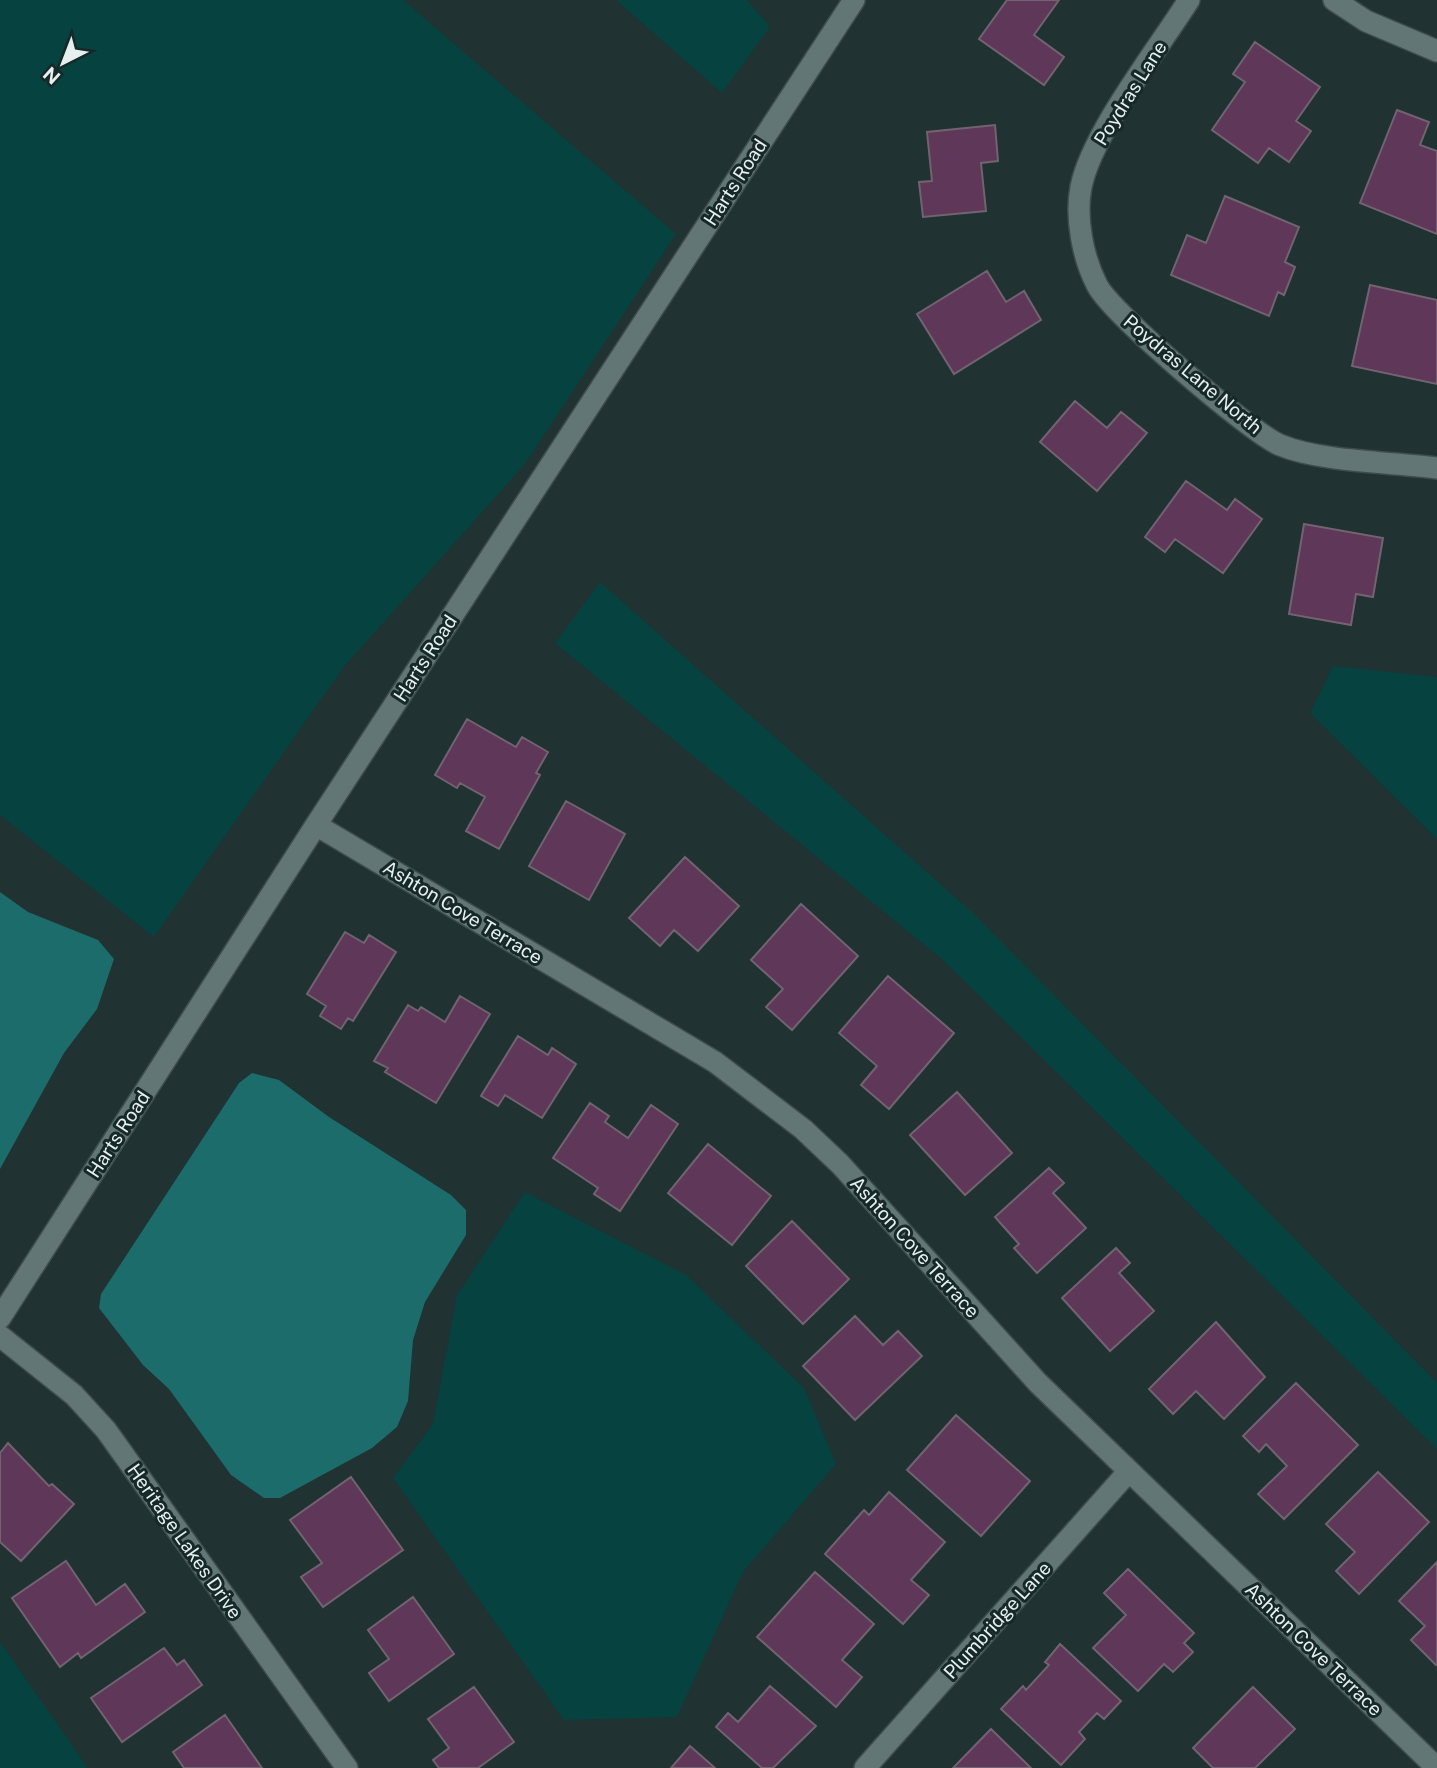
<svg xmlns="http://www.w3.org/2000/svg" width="1437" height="1768" viewBox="0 0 1437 1768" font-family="'Public Sans',sans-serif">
<rect width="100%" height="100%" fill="#203231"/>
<!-- green -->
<path fill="#064240" d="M0,0H403L676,234L525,464L343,668L154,937L0,815Z
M616,0H747L770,27L722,93Z
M600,582L972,912L1437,1383V1449L944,961L555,643Z
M1333,666L1437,677V839L1310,713Z
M525,1192L686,1275L804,1388L836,1464L743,1572L677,1717L564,1720L393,1478L433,1424L457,1295Z
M0,1642L88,1768H0Z"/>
<!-- water -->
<path fill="#1b6c6a" d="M0,892L28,912L98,940L114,959L97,1009L64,1053L0,1169Z
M252,1073L279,1080L329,1117L451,1195L466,1210V1235L425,1302L413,1340L408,1401L397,1427L372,1448L280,1498H264L231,1475L169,1389L143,1365L99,1308L101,1294L239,1083Z"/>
<!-- building -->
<path fill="#5e3759" stroke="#71636f" stroke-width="2" d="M1007,0H1059L1034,35L1064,57L1044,85L979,39Z
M1255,42L1320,87L1296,121L1311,131L1289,162L1269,148L1258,163L1212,130L1245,82L1233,74Z
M1397,110L1429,122L1420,145L1437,151V234L1360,203Z
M995,125L998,161L981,163L986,211L923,217L919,182L932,181L927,132Z
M1225,196L1299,227L1285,262L1295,267L1284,295L1278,292L1269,316L1171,275L1187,235L1206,243Z
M987,271L1006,302L1024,291L1041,320L954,374L917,314Z
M1370,285L1437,300V384L1352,366Z
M1075,401L1107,428L1121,412L1147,433L1097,491L1040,442Z
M1186,481L1227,510L1235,499L1262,519L1223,573L1175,539L1165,552L1145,537Z
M1304,524L1383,538L1373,597L1356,594L1351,625L1289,614Z
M467,719L516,747L522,737L548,752L536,773L540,775L499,849L466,831L485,797L460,783L457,788L435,775Z
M566,801L625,834L589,900L529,866Z
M685,857L739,906L698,951L674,930L660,946L629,918Z
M801,904L858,956L792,1030L766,1007L783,989L751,960Z
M345,932L364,943L369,935L396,952L353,1021L348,1018L341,1029L320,1016L326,1006L307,994Z
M888,976L954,1033L889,1109L861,1085L877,1066L839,1033Z
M460,996L490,1014L436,1103L385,1072L388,1068L374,1061L408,1005L418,1011L421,1007L445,1022Z
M518,1036L548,1055L552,1048L576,1064L542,1118L505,1095L498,1106L481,1096Z
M957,1092L1012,1153L965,1195L910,1135Z
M590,1103L609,1116L605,1122L628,1138L651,1105L678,1124L620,1211L594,1194L598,1188L553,1158Z
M708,1144L771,1196L732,1245L668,1193Z
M1049,1168L1064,1183L1053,1193L1086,1228L1037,1273L1014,1248L1019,1244L995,1217Z
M792,1221L849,1279L803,1324L746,1266Z
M1116,1248L1130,1263L1119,1273L1154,1311L1110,1351L1062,1298Z
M855,1316L883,1345L898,1331L922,1356L855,1420L803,1366Z
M1216,1322L1265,1377L1224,1419L1196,1391L1173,1414L1149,1389Z
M1296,1383L1358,1445L1284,1519L1258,1494L1287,1466L1266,1444L1259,1452L1243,1436Z
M956,1415L1030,1481L981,1536L907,1470Z
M8,1443L49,1486L52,1484L74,1504L21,1561L0,1542V1453Z
M1378,1472L1429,1522L1359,1594L1336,1571L1355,1552L1326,1524Z
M351,1477L403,1550L323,1607L301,1577L322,1563L290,1520Z
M889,1492L945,1542L911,1580L929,1595L903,1624L825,1554L864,1510L869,1515Z
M66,1561L96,1605L125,1584L145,1612L81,1658L78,1653L60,1667L12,1598Z
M1437,1562V1664L1436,1665L1411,1640L1425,1626L1399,1601Z
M1128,1569L1194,1633L1184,1643L1193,1652L1173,1672L1164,1664L1138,1691L1093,1648L1126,1615L1104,1593Z
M815,1572L874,1624L842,1660L862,1677L836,1707L757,1637Z
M413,1597L454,1654L389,1701L369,1673L389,1659L368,1630Z
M1060,1644L1121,1701L1104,1719L1097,1713L1079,1732L1085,1739L1061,1765L1001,1709L1023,1686L1026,1690L1049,1665L1045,1662Z
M164,1648L177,1665L184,1660L202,1685L122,1742L91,1698Z
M770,1686L816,1726L773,1768H762L716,1727L728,1713L738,1722Z
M474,1687L514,1742L478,1768H439L433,1760L449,1748L428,1719Z
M1253,1687L1295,1729L1255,1768H1213L1193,1748Z
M225,1715L262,1768H184L173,1752Z
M991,1729L1031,1768H953Z
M690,1746L715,1768H671Z"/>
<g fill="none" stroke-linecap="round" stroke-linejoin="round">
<!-- minor casing -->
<g stroke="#3d4d4c" stroke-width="24">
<path id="minor" d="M1189,0C1158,49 1092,133 1081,187C1075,218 1083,258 1097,285C1110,312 1251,433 1280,445C1321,462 1392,462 1437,468
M1334,0L1366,21L1437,51
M316,825L715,1062L803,1129L840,1164L1038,1383L1437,1768
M0,1318L316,825L854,0
M0,1336L74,1395L106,1430L347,1768
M865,1768L1129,1471"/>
</g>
<!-- minor -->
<use href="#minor" stroke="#627675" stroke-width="21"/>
</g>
<g text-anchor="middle" stroke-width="6" stroke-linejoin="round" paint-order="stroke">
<!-- street labels -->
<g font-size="19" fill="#e5f0ef" stroke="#162827">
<text transform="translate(1130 93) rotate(-58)" y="7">Poydras Lane</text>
<text transform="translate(735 182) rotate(-57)" y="7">Harts Road</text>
<text transform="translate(1193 374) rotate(40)" y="7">Poydras Lane North</text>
<text transform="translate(425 658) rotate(-57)" y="7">Harts Road</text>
<text transform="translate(463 912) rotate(31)" y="7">Ashton Cove Terrace</text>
<text transform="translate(118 1134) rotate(-57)" y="7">Harts Road</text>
<text transform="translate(915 1247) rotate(48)" y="7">Ashton Cove Terrace</text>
<text transform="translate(185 1541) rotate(55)" y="7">Heritage Lakes Drive</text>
<text transform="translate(997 1620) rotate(-48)" y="7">Plumbridge Lane</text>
<text transform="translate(1314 1649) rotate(44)" y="7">Ashton Cove Terrace</text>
</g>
</g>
<!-- north arrow -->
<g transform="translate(63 63) rotate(222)" stroke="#162827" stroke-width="5" paint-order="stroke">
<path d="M0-5L12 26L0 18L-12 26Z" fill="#e5f0ef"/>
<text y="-10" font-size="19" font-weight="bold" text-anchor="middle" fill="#e5f0ef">N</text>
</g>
</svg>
